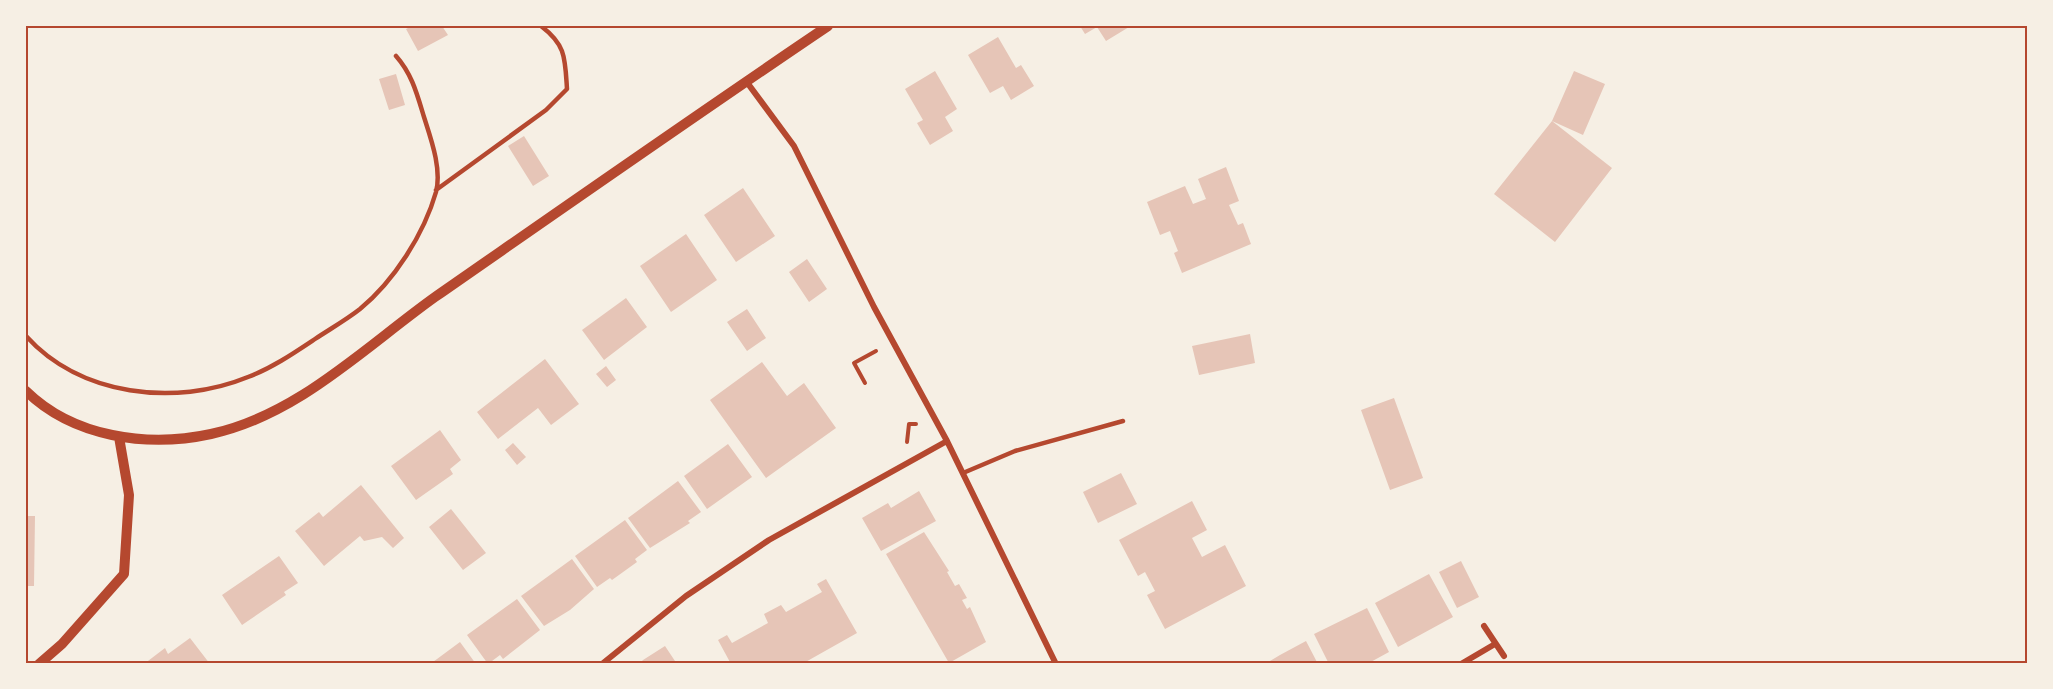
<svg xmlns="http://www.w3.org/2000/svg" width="2053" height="689" viewBox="0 0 2053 689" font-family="'PT Sans',sans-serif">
<rect width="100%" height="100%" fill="#f6efe4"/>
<!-- building -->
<path fill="#e6c5b7" d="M412,26H442L448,35L418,51L406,29Z
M1080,26H1128L1129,27L1106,41L1097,27L1085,34Z
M998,37L1016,68L1021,65L1034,86L1011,100L1003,86L990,93L968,55Z
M935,71L957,109L945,117L953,131L930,145L917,123L923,120L905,89Z
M1574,71L1605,84L1583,135L1552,121L1612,168L1555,242L1494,194L1552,121Z
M396,74L405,105L389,110L379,79Z
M524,136L549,176L533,186L508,146Z
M1226,167L1239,201L1229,205L1238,225L1243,223L1251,244L1182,273L1174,253L1178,251L1170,231L1160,235L1147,202L1185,186L1193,204L1206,199L1198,179Z
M743,188L775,236L736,262L704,215Z
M686,234L717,280L671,312L640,266Z
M807,259L827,289L809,302L789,272Z
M626,298L647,327L604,360L582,330Z
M747,309L766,338L747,351L727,322Z
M1250,334L1255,363L1199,375L1192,346Z
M545,359L579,404L551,425L538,408L498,439L477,412Z
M762,362L787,396L804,383L836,428L766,478L710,400Z
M606,366L616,380L607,387L596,374Z
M1394,398L1423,478L1390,490L1361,410Z
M440,430L461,460L450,469L453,474L416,500L391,466Z
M513,443L526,457L517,465L505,450Z
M728,444L752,477L707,509L684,476Z
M1121,473L1137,504L1098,523L1083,492Z
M678,481L701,512L688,521L690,523L650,548L628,518Z
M361,485L404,538L393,548L382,537L364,541L360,536L324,566L295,531L319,512L323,517Z
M919,491L936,521L881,551L862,518L888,503L891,508Z
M1192,501L1207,530L1192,538L1202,557L1225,545L1246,586L1165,629L1147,595L1155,591L1145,572L1138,576L1119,540Z
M451,509L486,553L463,570L429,527Z
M26,516H35L34,586H26Z
M625,520L647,550L635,559L637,562L612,580L610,578L597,587L575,556Z
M924,532L949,571L947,572L955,586L959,584L967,598L962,600L967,609L970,607L986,642L949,663L886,554Z
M279,556L298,583L284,592L286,595L242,625L222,595Z
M572,559L594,589L570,610L544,626L521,596Z
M1461,561L1479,597L1457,608L1439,572Z
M1429,574L1453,617L1398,647L1375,603Z
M826,579L857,633L802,664H731L718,640L727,635L732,643L768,623L764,614L781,605L786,612L822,592L817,584Z
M517,599L540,630L503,659L500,655L488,664L467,635Z
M1367,608L1389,652L1367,664H1329L1314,634Z
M190,638L210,664H144L165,648L168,654Z
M1306,641L1318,664H1265L1280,655Z
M460,642L476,664H430L437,659Z
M665,646L677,664H639L643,660Z"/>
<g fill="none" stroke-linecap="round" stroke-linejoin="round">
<!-- path -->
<path stroke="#b5482f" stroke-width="4" d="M865,383L854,363L876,351
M907,442L909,424H916"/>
<!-- service -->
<path stroke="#b5482f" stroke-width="4.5" d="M436,190L546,110L567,89C565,58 566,45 541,26
M26,336C80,396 175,407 248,377C272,368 294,353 315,339C330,329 346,320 360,309C394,281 424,234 436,192C442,169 431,139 424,117C417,94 412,74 396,56
M963,473L1015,451L1123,421"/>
<!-- minor -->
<path stroke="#b5482f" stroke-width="6" d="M746,81L794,146L874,307L947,441L1056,664
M1484,626L1504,656
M602,664L686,596L769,540L947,441
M1461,664L1495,644"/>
<!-- tertiary -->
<path stroke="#b5482f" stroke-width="10" d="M26,391C73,437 147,448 211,434C298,415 365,347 435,297C566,206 696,115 828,26
M39,664L62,644L124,574L129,495L119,437"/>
</g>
<!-- border -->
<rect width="2053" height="689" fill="none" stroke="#f6efe4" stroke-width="54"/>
<rect x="27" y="27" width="1999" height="635" fill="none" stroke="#b5482f" stroke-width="2"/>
</svg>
